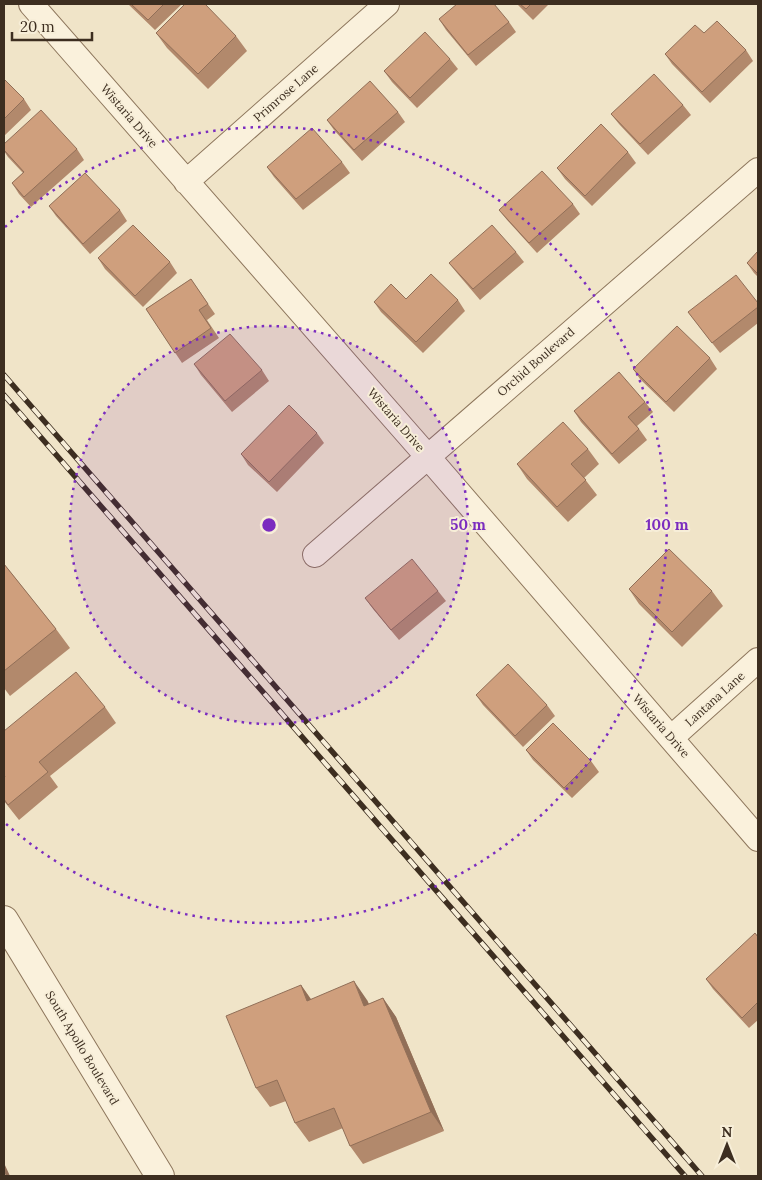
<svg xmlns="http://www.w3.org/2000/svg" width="762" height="1180" viewBox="0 0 762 1180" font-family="Lora,serif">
<rect width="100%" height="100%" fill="#f0e4c8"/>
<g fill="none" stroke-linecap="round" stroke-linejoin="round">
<!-- minor casing -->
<g stroke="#8d765c" stroke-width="26">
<path id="minor" d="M31,4L428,457L758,839
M186,182L387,4
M315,555L758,170
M671,738L758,660"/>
</g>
<!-- tertiary casing -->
<g stroke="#8d765c" stroke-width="30">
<path id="tertiary" d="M4,920L160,1176"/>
</g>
<!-- minor -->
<use href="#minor" stroke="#faf1dc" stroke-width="24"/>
<!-- tertiary -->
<use href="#tertiary" stroke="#faf1dc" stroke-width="28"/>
<!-- rail casing -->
<g stroke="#3d2e20" stroke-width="5.5">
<path id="rail" d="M4,375L702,1176
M4,395L685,1176"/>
</g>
<!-- rail -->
<use href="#rail" stroke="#f7eed8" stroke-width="4" stroke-dasharray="11" stroke-linecap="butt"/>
</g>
<!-- wall -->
<path fill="#b2896c" d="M128,4H182L155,30Z
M517,4H549L533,20Z
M439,19L509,22L516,32L476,66L446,30Z
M156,33L236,36L247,51L208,89L167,48Z
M704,33L746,50L753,61L710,103L672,64L665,54Z
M450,59L458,69L417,108L392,82L384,71Z
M4,79L24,99L31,110L4,136Z
M683,105L691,115L648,155L619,124L611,114Z
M398,112L405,122L362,161L334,130L327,120Z
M4,144L77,149L84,160L31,207L19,194L12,183L23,173L8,157L4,151Z
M628,152L636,163L592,206L565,179L557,168Z
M342,162L350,173L303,210L274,177L267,167Z
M573,204L580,214L537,253L507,220L499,210Z
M49,206L120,210L127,221L90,254L56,216Z
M758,251V277L754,273L747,263Z
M516,252L524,262L480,300L457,273L449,263Z
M98,258L170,262L177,273L143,307L105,269Z
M191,279L215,314L207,320L219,338L182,363L146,309Z
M406,299L458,300L465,311L423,353L381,312L374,302Z
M758,303V323L720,353L688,312Z
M710,358L717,369L674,412L640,379L633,369Z
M194,364L262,370L269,381L232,412L201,375Z
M645,402L653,412L637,426L647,440L619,464L581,422L574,411Z
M317,433L324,443L277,492L248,465L241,454Z
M588,449L599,464L584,478L597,495L568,522L527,479L517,464Z
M4,564L56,629L70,648L10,696L4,688Z
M629,589L712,591L723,606L682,647L639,604Z
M438,591L446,601L399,640L373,609L365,598Z
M476,695L547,705L555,716L523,747L483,705Z
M105,707L116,723L50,776L58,787L19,820L4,801V731Z
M526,750L591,761L599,772L572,798L533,760Z
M758,937V1020L749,1028L713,989L706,979Z
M301,985L311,999L367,1000L369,1004L383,998L396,1017L444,1131L363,1164L350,1146L343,1128L309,1142L295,1123L286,1101L270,1107L256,1088Z"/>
<!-- shaded-wall -->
<path fill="#916f58" d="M354,981L367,1000L378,1025L364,1006Z
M301,985L314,1004L307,1001Z
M383,998L396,1017L444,1131L431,1112Z
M4,1163L10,1176H6L4,1172Z"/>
<!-- building -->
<path fill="#cf9f7d" stroke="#916f58" d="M131,4H164L148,20Z
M185,4H205L236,36L198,74L156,33Z
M457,4H494L509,22L468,55L439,19Z
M520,4H531L526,9Z
M717,21L746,50L702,92L665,54L695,25L704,33Z
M425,32L450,59L410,98L384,71Z
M654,74L683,105L640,144L611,114Z
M4,79L24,99L4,119Z
M370,81L398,112L354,150L327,120Z
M41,110L77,149L24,197L12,183L24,172L4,150V144Z
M601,124L628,152L585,196L557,168Z
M312,128L342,162L296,199L267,167Z
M542,171L573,204L529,243L499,210Z
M85,173L120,210L83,244L49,206Z
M133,225L170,262L135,296L98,258Z
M492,225L516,252L473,289L449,263Z
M758,251V274L747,263Z
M431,274L458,300L416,342L374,302L391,284L406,299Z
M736,275L758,303V307L712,343L688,312Z
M191,279L208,304L199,310L211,328L175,353L146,309Z
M677,326L710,358L666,402L633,369Z
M230,334L262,370L225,401L194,364Z
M619,372L645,402L628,417L639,429L612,454L574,411Z
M289,405L317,433L269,482L241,454Z
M563,422L588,449L571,464L586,480L557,507L517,464Z
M669,549L712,591L672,632L629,589Z
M412,559L438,591L391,630L365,598Z
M4,564L56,629L4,671Z
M508,664L547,705L515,736L476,695Z
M76,672L105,707L39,762L48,772L8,805L4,799V778L5,777L4,775V731Z
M553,723L591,761L564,788L526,750Z
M755,933L758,937V1002L742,1018L706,979Z
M354,981L364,1006L383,998L431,1112L350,1146L334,1108L295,1123L277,1080L256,1088L226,1016L301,985L307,1001Z"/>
<!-- distance rings -->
<circle cx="269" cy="525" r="199" fill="#7b2cbf" fill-opacity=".12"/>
<g fill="none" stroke="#7b2cbf" stroke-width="2.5" stroke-dasharray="2.5 5">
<circle cx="269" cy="525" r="199"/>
<path d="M5 227A398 398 0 1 1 5 823"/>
</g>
<g text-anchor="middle" stroke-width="4" stroke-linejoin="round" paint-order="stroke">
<!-- street labels -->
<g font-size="12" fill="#3d2e20" stroke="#f7eed8">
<text transform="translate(286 93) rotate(-41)" y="4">Primrose Lane</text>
<text transform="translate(129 116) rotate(49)" y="4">Wistaria Drive</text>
<text transform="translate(536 362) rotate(-41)" y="4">Orchid Boulevard</text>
<text transform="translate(396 420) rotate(49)" y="4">Wistaria Drive</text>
<text transform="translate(715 699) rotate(-42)" y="4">Lantana Lane</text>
<text transform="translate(661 726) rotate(49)" y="4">Wistaria Drive</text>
<text transform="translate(82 1048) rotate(59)" y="4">South Apollo Boulevard</text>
</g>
</g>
<circle cx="269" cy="525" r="8" fill="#7b2cbf" stroke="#f7eed8" stroke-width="2.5"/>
<g font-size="15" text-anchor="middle" font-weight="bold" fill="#7b2cbf" stroke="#f7eed8" stroke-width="4" stroke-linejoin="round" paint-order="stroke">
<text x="468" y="530">50 m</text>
<text x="667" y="530">100 m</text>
</g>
<!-- border -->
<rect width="762" height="1180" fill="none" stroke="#3d2e20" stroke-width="10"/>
<!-- north arrow -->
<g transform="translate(727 1145)" stroke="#f7eed8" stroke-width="4" paint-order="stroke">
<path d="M0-4L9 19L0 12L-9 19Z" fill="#3d2e20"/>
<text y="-8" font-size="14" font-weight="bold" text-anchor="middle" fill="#3d2e20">N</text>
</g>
<!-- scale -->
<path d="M12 32v8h80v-8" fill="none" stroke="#3d2e20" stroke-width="2.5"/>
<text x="20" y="32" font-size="15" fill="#3d2e20" stroke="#f7eed8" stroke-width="4" paint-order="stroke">20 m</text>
</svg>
